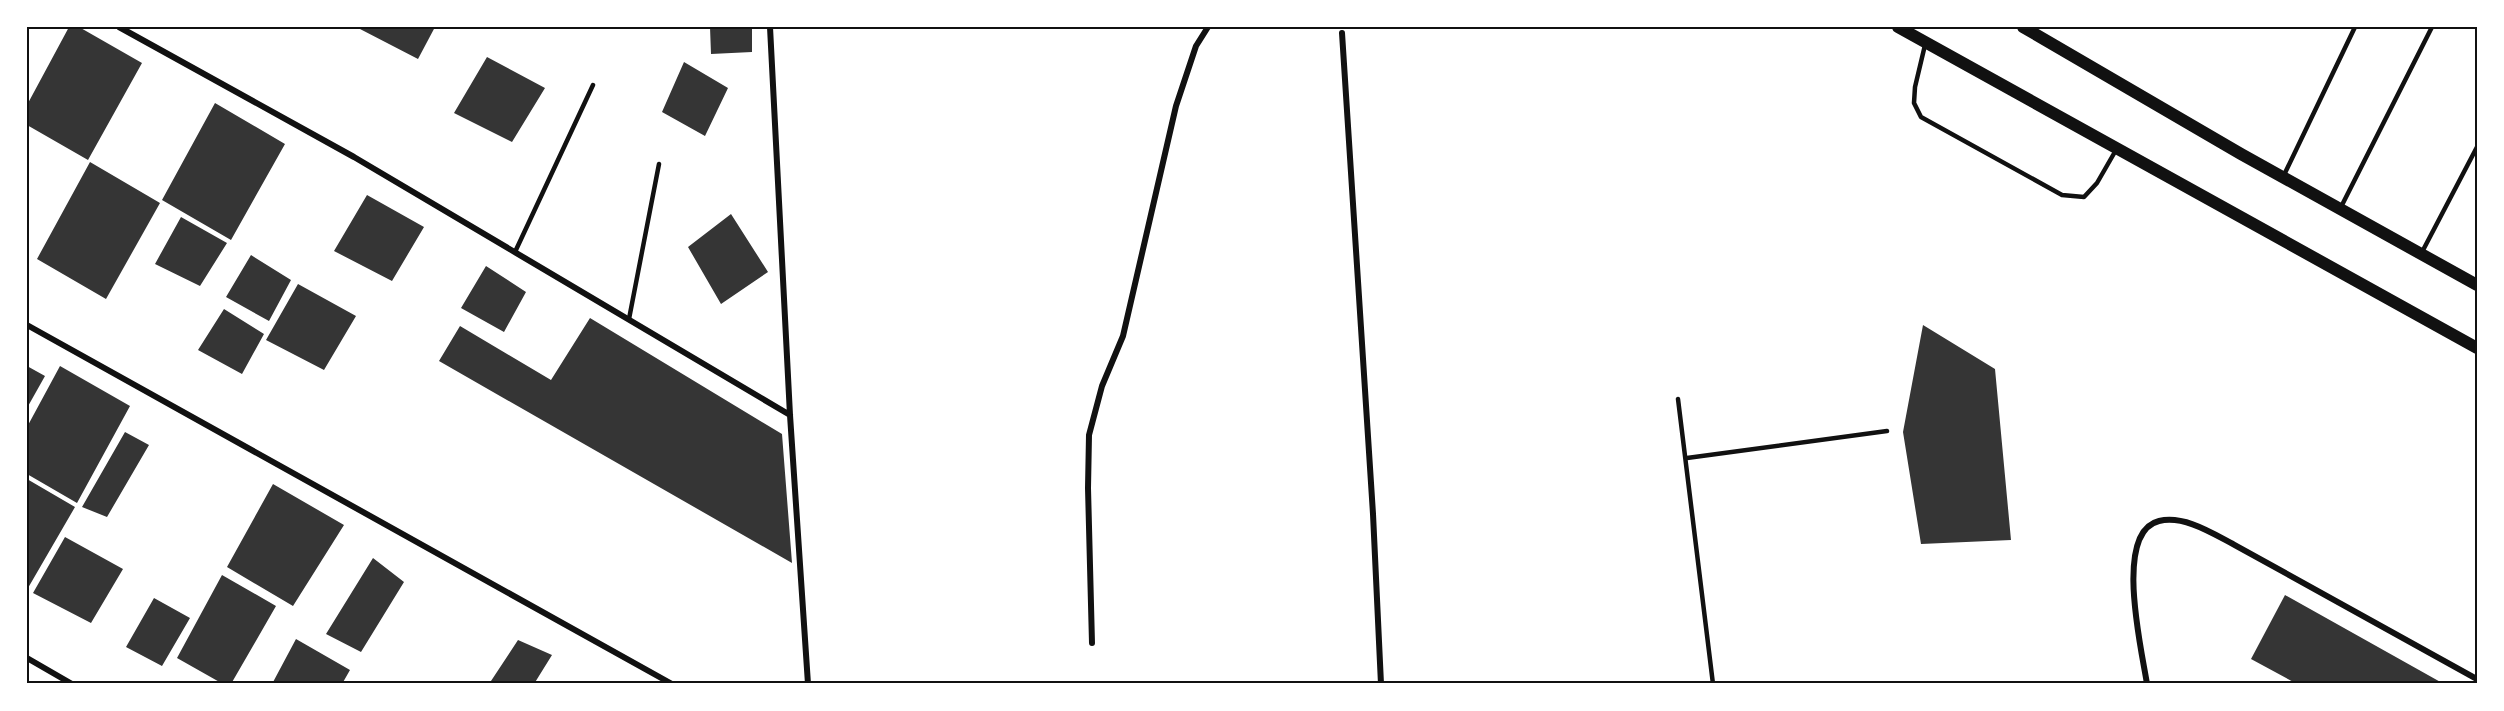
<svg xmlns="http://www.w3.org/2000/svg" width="2504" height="711" viewBox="0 0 2504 711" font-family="'Crimson Pro',serif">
<rect width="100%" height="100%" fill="#fff"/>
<!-- building -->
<path fill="#353535" d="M69,27H79L142,63L88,160L27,125V105Z
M361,27H435L418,59L360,29Z
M710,27H752V52L711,54Z
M487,57L545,88L512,142L454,113Z
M684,62L728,88L705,136L662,112Z
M215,103L285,144L231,240L162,200Z
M90,162L160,203L106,299L37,259Z
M367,195L424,227L392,281L334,251Z
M731,214L768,272L721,304L688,247Z
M181,217L227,243L200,286L155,264Z
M251,255L291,280L269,321L226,297Z
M486,266L526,292L504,332L461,308Z
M298,284L356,316L324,370L266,340Z
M224,309L264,334L242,374L198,350Z
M590,318L782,434L792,563L439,361L460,326L551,380Z
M1923,325L1995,369L2011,540L1921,544L1903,432Z
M27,366L45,376L27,408Z
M60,366L130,406L77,503L27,474V427Z
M125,432L149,445L107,517L82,507Z
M27,479L75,507L28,588H27Z
M273,484L344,525L293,606L227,567Z
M65,537L123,569L91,623L33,593Z
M373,558L404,582L361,652L326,634Z
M222,575L276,606L231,684H223L177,658Z
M2285,595L2444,684H2297L2251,659Z
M154,598L190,618L162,666L126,647Z
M296,639L350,670L342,684H272Z
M518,640L552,655L534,684H489Z"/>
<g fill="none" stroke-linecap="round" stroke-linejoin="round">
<!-- service -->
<path stroke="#111" stroke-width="4.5" d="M1925,45L1915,87L1914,103L1921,117L2062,195L2084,197L2097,183L2116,150
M2284,175L2355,27
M2341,207L2432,27
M515,252L593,85
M2421,254L2477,147
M629,319L659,164
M1678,399L1713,684
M1687,458L1887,431"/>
<!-- minor -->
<path stroke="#111" stroke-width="6" d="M119,27L354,157L790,415
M770,27L790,415L808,684
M1342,33L1373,514L1381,684
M27,325L672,684
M1092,643L1088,488L1089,435L1102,386L1123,336L1176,106L1196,46L1208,27
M27,658L72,684
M2147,684C2142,651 2113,532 2159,521C2184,515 2212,533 2233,544L2477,679"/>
<!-- secondary -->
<path stroke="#111" stroke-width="12" d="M1898,27L2477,348
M2023,27L2241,154L2477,285"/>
</g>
<!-- border -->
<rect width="2504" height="711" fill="none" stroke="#ffffff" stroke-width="57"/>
<rect x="28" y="28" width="2448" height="654" fill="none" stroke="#111" stroke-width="2"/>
</svg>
